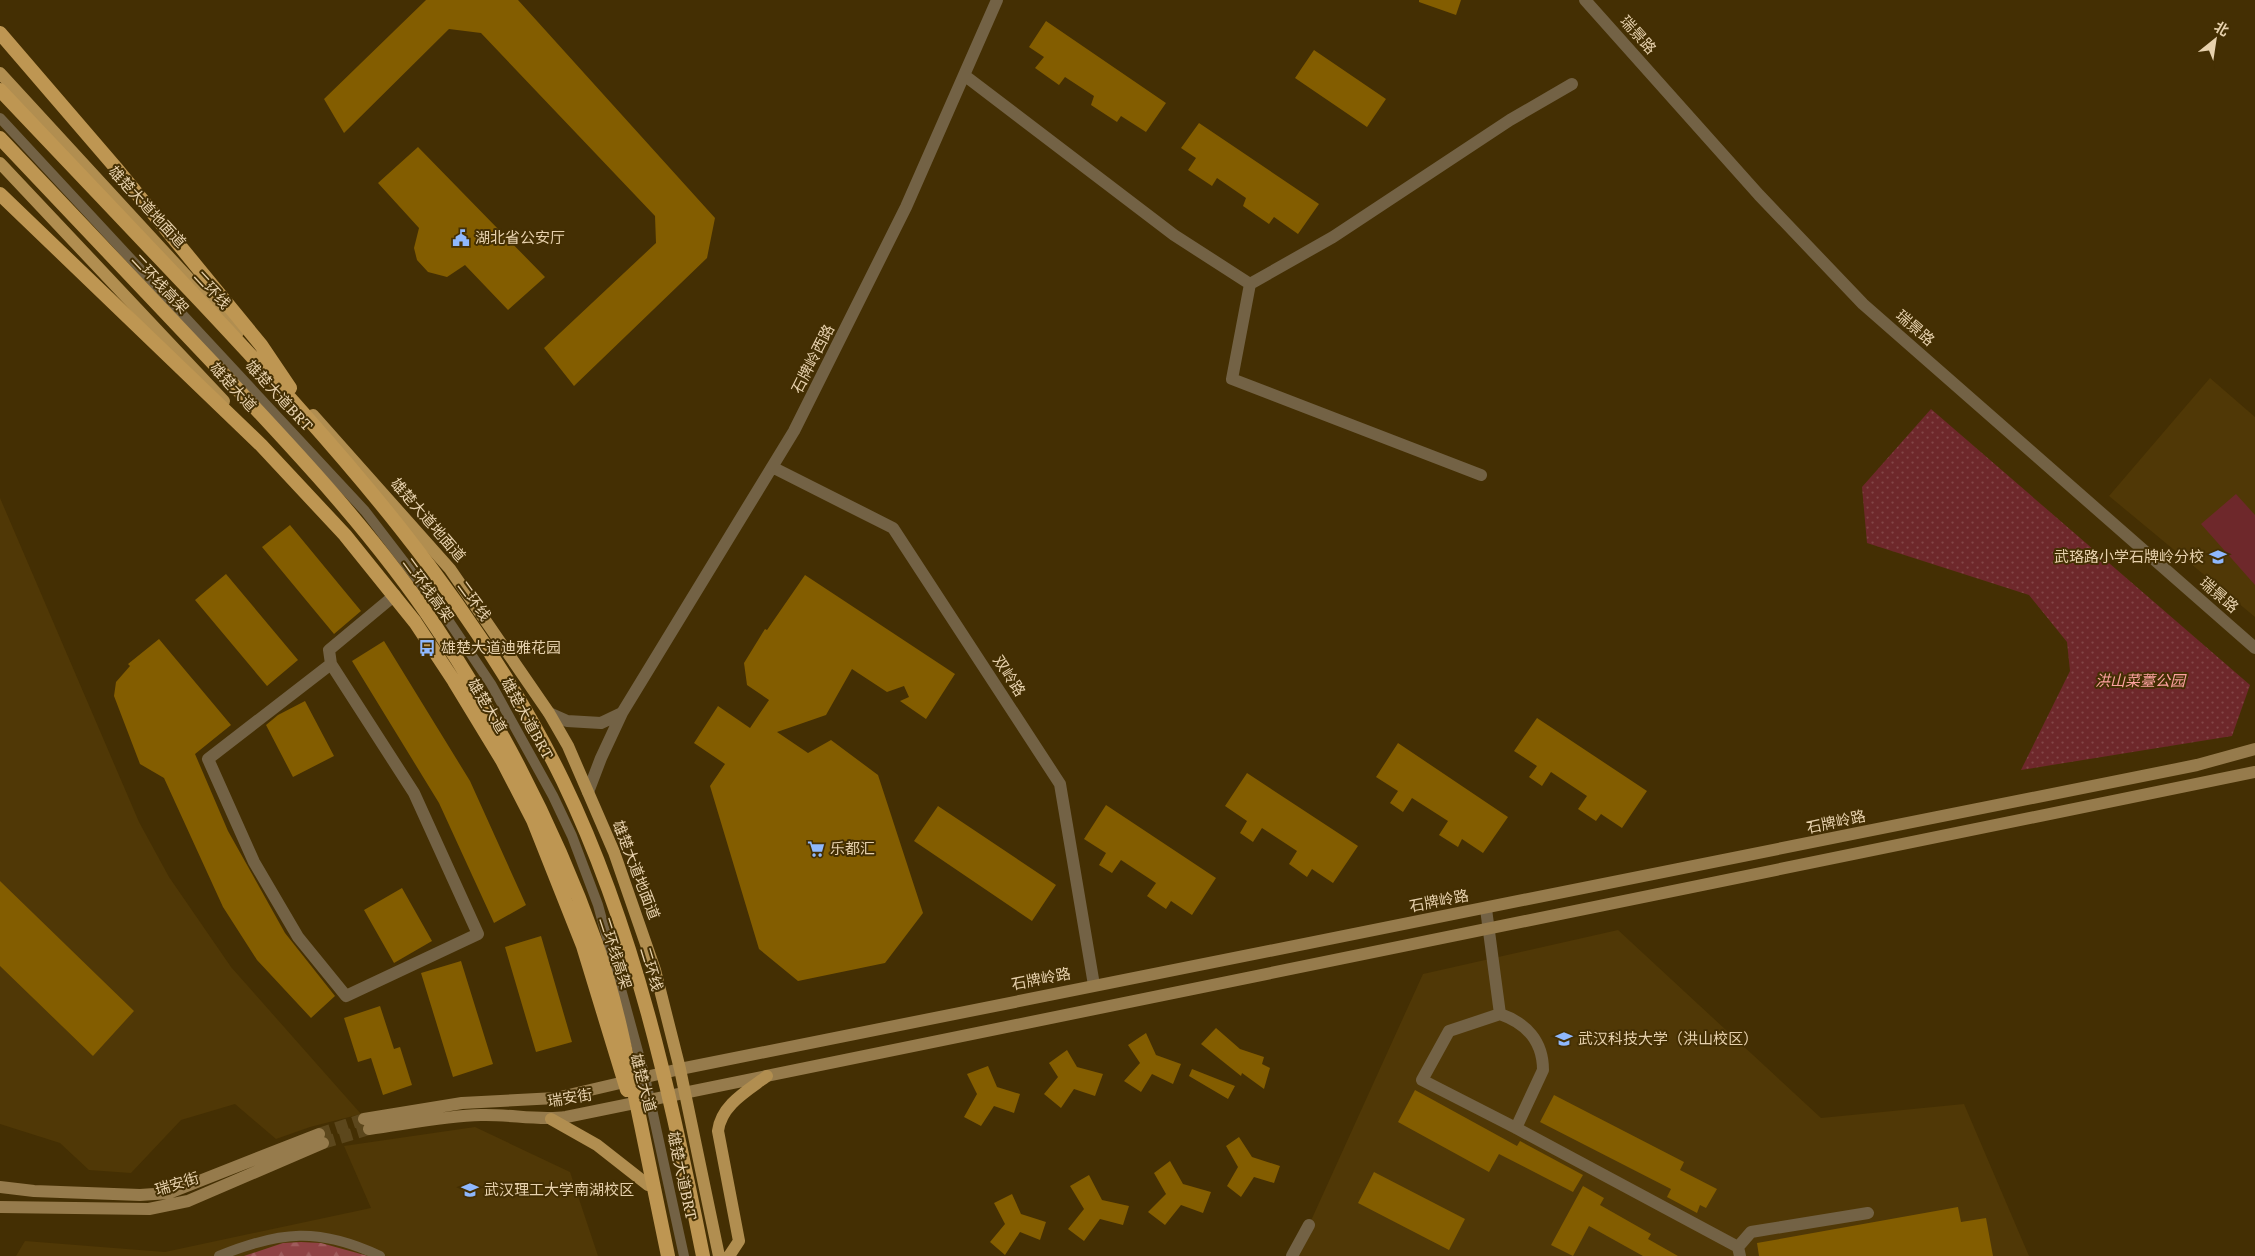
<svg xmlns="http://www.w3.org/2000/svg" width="2255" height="1256" viewBox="0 0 2255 1256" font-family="Literata,'Noto Sans SC',serif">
<defs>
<pattern id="forest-firs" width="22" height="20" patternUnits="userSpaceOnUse" patternTransform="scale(1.25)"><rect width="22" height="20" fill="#8f4244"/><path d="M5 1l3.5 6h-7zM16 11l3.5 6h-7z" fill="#9f5c5c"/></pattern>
<pattern id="park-dots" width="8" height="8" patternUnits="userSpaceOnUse" patternTransform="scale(1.25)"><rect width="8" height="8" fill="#6e282b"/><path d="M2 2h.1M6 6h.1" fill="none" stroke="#834647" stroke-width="1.8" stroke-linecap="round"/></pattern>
</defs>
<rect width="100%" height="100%" fill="#442f03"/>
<!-- built -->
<path fill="#503806" d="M2210,378L2255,417V617L2109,496Z
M0,498L139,822L169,877L231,967L361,1114L310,1127L276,1139L235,1104L181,1120L131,1173L89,1170L60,1143L0,1124Z
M1618,930L1821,1118L1964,1104L2029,1256H1292L1309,1225L1423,974Z
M475,1127L570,1172L598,1256H16L25,1241L165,1252L371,1208L344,1146Z"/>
<!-- green -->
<path fill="#6e282b" d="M2236,494L2255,515V585L2201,524Z"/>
<!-- forest -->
<path fill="url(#forest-firs)" d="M301,1242L321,1243L368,1256H244L283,1243Z"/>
<!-- park -->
<path fill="url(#park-dots)" d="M1931,409L2250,685L2232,736L2021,770L2070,671L2067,642L2029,595L1867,543L1862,487Z"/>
<!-- building -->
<path fill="#835d00" d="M426,0H518L715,218L707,258L574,386L544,348L656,243L655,216L481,33L449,29L344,133L324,99Z
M1419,0H1461L1456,15L1419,2Z
M1046,21L1166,103L1146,132L1121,116L1117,122L1091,105L1094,96L1065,77L1059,85L1035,68L1044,57L1029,47Z
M1314,50L1386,99L1367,127L1295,78Z
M1199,123L1319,204L1298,234L1274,217L1269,224L1243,206L1246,198L1217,178L1212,186L1188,170L1196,158L1181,148Z
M418,147L545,277L508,310L465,265L447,277L428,272L417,260L414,248L419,228L378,183Z
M290,525L361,611L334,634L262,547Z
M226,574L298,660L267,686L195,600Z
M805,575L955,674L926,719L900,701L909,697L904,686L887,692L852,669L826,715L777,732L808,753L831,740L878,775L923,913L885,963L798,981L759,949L710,786L725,764L694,743L718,706L750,728L769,700L747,685L744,663L765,629L767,630Z
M159,639L231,725L195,754L228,831L285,933L335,996L311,1018L257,960L223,907L164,778L140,764L114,696L116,682L130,666L128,664Z
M384,641L470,781L526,905L494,923L439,803L352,661Z
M305,701L334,756L293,777L266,725L278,715Z
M1537,718L1647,791L1622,828L1601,814L1596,821L1578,809L1587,796L1551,772L1542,786L1529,777L1537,766L1514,751Z
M1398,743L1508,817L1483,853L1462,839L1458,847L1439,835L1448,821L1412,798L1403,812L1390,803L1398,791L1376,777Z
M1247,773L1358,846L1333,883L1312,869L1307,877L1289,864L1297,851L1262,828L1253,842L1240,833L1247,821L1225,806Z
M1106,805L1216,878L1192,915L1171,901L1166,909L1147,896L1156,883L1121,860L1112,873L1099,865L1106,853L1084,839Z
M938,806L1056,885L1032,921L914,841Z
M0,881L134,1011L93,1056L0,966Z
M402,888L432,941L394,963L364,910Z
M541,936L572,1042L536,1052L505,947Z
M461,961L493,1064L453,1077L421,973Z
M380,1006L394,1049L400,1047L412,1085L383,1095L371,1058L358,1062L344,1018Z
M1216,1028L1240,1049L1264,1057L1262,1064L1270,1068L1264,1089L1242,1073L1241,1076L1201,1044Z
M1146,1033L1156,1055L1181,1064L1173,1084L1152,1074L1141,1092L1124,1081L1140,1063L1128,1045Z
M1067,1050L1077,1067L1103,1074L1095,1096L1074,1089L1061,1108L1044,1094L1058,1077L1049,1063Z
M988,1066L997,1087L1020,1094L1014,1113L994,1106L981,1126L964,1117L977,1094L967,1074Z
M1192,1069L1235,1086L1228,1099L1189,1076Z
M1415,1090L1517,1146L1520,1141L1583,1175L1573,1192L1499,1154L1489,1172L1398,1122Z
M1554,1095L1684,1162L1680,1170L1717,1189L1706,1208L1700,1205L1697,1213L1667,1197L1671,1189L1540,1122Z
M1239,1137L1252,1157L1280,1166L1274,1183L1254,1177L1241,1197L1227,1186L1238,1167L1226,1146Z
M1170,1161L1183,1184L1211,1192L1203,1213L1181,1205L1165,1225L1148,1212L1166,1194L1154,1173Z
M1374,1172L1465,1219L1449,1250L1358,1203Z
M1089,1175L1102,1200L1129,1206L1123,1225L1100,1219L1084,1241L1068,1229L1084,1209L1070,1186Z
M1583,1186L1604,1198L1600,1205L1651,1234L1648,1239L1678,1256H1643L1589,1226L1573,1256L1551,1245Z
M1012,1194L1021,1214L1046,1222L1040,1240L1020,1232L1005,1255L990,1242L1005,1224L994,1203Z
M1958,1207L1961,1222L1986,1218L1993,1256H1759L1757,1243Z"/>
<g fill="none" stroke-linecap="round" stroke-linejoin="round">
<!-- secondary-tunnel -->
<path stroke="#5c471c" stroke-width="12" stroke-dasharray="12 6" stroke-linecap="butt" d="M319,1134L364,1119
M323,1143L369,1129"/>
<!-- service -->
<path stroke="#736245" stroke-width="10" d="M0,118L365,511L444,614L491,684L553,796L572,836L598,905L645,1077L684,1256
M219,1256C280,1231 319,1227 380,1256"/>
<!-- minor -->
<path stroke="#736245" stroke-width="12" d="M964,75L1174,235L1250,284L1232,379L1481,475
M1250,284L1333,237L1510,120L1572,84
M772,467L893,528L1060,784L1094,985
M331,664L208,759L254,862L298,937L346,996L478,934L414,793L331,664L329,650L395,595
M549,713L567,721L601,723L622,713L601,758L588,792
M622,713L794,431L906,207L997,0
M1486,909L1500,1014C1526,1023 1543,1041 1543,1070L1516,1128
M1500,1014L1449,1031L1422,1080L1516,1128L1738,1247
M1292,1256L1309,1225
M1740,1256L1738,1247L1751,1232L1868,1213"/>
<!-- tertiary -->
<path stroke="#736245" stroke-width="12" d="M1585,0L1759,195L1863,304L2255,648"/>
<!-- secondary -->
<path stroke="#967b4c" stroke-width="12" d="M364,1119L462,1103L556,1098L680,1069L2197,765L2255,749
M369,1129C406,1124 444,1116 481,1115C510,1114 538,1121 566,1117L2255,772
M0,1187L34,1191L140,1195L169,1193L319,1134
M0,1207L149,1209L188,1201L323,1143"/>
<!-- primary -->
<path stroke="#b18e50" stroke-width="12" d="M0,73L238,332
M0,163L224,401
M313,415L450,569L549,713L568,746L614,852L655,970L680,1069L719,1256
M551,1119L597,1145L648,1185
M729,1256L739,1241L718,1131C721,1105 747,1091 767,1076"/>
<!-- trunk-bridge -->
<path stroke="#be9652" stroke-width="14" d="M0,33L116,168L261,345L290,388
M0,90C67,161 135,232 202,303C339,449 475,600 563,781C635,930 671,1095 703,1256
M0,138C71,213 141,287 212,362C291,446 372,531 436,627C502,726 556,831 596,943C617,1002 628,1063 641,1125C650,1169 659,1212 668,1256
M0,194L261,445L345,535L415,622L454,681L502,760L533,820L583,946L627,1090"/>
</g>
<!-- icons -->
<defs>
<g id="civic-bare" transform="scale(1.35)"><path d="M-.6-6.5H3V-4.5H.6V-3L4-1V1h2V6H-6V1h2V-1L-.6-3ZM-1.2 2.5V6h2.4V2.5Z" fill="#8fb8fd" stroke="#442f03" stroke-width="2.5" paint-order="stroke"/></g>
<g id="school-bare" transform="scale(1.35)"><path d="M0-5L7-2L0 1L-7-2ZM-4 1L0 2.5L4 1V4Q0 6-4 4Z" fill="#8fb8fd" stroke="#442f03" stroke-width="2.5" paint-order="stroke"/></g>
<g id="bus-bare" transform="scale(1.35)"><path d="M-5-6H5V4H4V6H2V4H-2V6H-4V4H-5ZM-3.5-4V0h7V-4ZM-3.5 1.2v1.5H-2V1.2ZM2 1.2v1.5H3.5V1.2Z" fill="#8fb8fd" stroke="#442f03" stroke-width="2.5" paint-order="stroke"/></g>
<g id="supermarket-bare" transform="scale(1.35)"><path d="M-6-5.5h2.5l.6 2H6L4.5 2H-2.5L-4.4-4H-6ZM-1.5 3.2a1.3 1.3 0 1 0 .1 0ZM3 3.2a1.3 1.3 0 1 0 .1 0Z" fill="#8fb8fd" stroke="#442f03" stroke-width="2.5" paint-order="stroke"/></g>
<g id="university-bare" transform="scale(1.35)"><path d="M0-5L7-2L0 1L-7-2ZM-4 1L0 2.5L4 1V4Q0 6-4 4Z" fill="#8fb8fd" stroke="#442f03" stroke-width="2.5" paint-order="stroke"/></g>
</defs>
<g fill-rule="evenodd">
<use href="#civic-bare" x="461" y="238"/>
<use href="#school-bare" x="2218" y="557"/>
<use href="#bus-bare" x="427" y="648"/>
<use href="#supermarket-bare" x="816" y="849"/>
<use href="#university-bare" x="1564" y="1039"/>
<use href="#university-bare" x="470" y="1190"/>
</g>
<g text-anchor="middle" stroke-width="4" stroke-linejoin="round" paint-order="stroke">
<!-- street labels -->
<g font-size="15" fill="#e7d1ad" stroke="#442f03">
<text transform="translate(1638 35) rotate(48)" y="5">瑞景路</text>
<text transform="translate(147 207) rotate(47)" y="5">雄楚大道地面道</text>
<text transform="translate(160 284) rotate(47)" y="5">二环线高架</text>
<text transform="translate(212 290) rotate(47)" y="5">二环线</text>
<text transform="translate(1915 328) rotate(41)" y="5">瑞景路</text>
<text transform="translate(813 359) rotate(-63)" y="5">石牌岭西路</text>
<text transform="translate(233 387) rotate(47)" y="5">雄楚大道</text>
<text transform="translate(279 396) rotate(47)" y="5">雄楚大道BRT</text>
<text transform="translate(428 520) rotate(49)" y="5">雄楚大道地面道</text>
<text transform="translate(428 590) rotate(54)" y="5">二环线高架</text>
<text transform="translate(2219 595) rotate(41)" y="5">瑞景路</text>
<text transform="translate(474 601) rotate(54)" y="5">二环线</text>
<text transform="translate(1009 676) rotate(57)" y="5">双岭路</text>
<text transform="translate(487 706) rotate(59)" y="5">雄楚大道</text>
<text transform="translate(527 719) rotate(61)" y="5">雄楚大道BRT</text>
<text transform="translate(1836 822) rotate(-12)" y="5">石牌岭路</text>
<text transform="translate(636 870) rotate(69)" y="5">雄楚大道地面道</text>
<text transform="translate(1439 901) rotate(-11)" y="5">石牌岭路</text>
<text transform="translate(615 953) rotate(72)" y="5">二环线高架</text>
<text transform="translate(651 969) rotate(73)" y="5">二环线</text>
<text transform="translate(1041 979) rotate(-11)" y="5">石牌岭路</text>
<text transform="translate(643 1083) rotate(75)" y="5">雄楚大道</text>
<text transform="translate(570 1098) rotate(-9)" y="5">瑞安街</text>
<text transform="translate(682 1176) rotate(78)" y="5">雄楚大道BRT</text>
<text transform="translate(177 1184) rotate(-17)" y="5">瑞安街</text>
</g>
<!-- poi labels -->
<g font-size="15" fill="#e7d1ad" stroke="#442f03" text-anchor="start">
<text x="475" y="243">湖北省公安厅</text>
<text x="2204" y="562" text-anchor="end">武珞路小学石牌岭分校</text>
<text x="441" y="653">雄楚大道迪雅花园</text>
<text x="830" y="854">乐都汇</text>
<text x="1578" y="1044">武汉科技大学（洪山校区）</text>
<text x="484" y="1195">武汉理工大学南湖校区</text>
</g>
<!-- park labels -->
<g font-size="15" font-style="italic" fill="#fda2a1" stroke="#442f03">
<text x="2140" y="686">洪山菜薹公园</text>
</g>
</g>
<!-- north arrow -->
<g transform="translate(2215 40) rotate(30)" stroke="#442f03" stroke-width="4" paint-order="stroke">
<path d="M0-4L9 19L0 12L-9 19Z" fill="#e7d1ad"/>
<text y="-8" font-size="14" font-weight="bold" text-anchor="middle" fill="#e7d1ad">北</text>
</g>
</svg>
